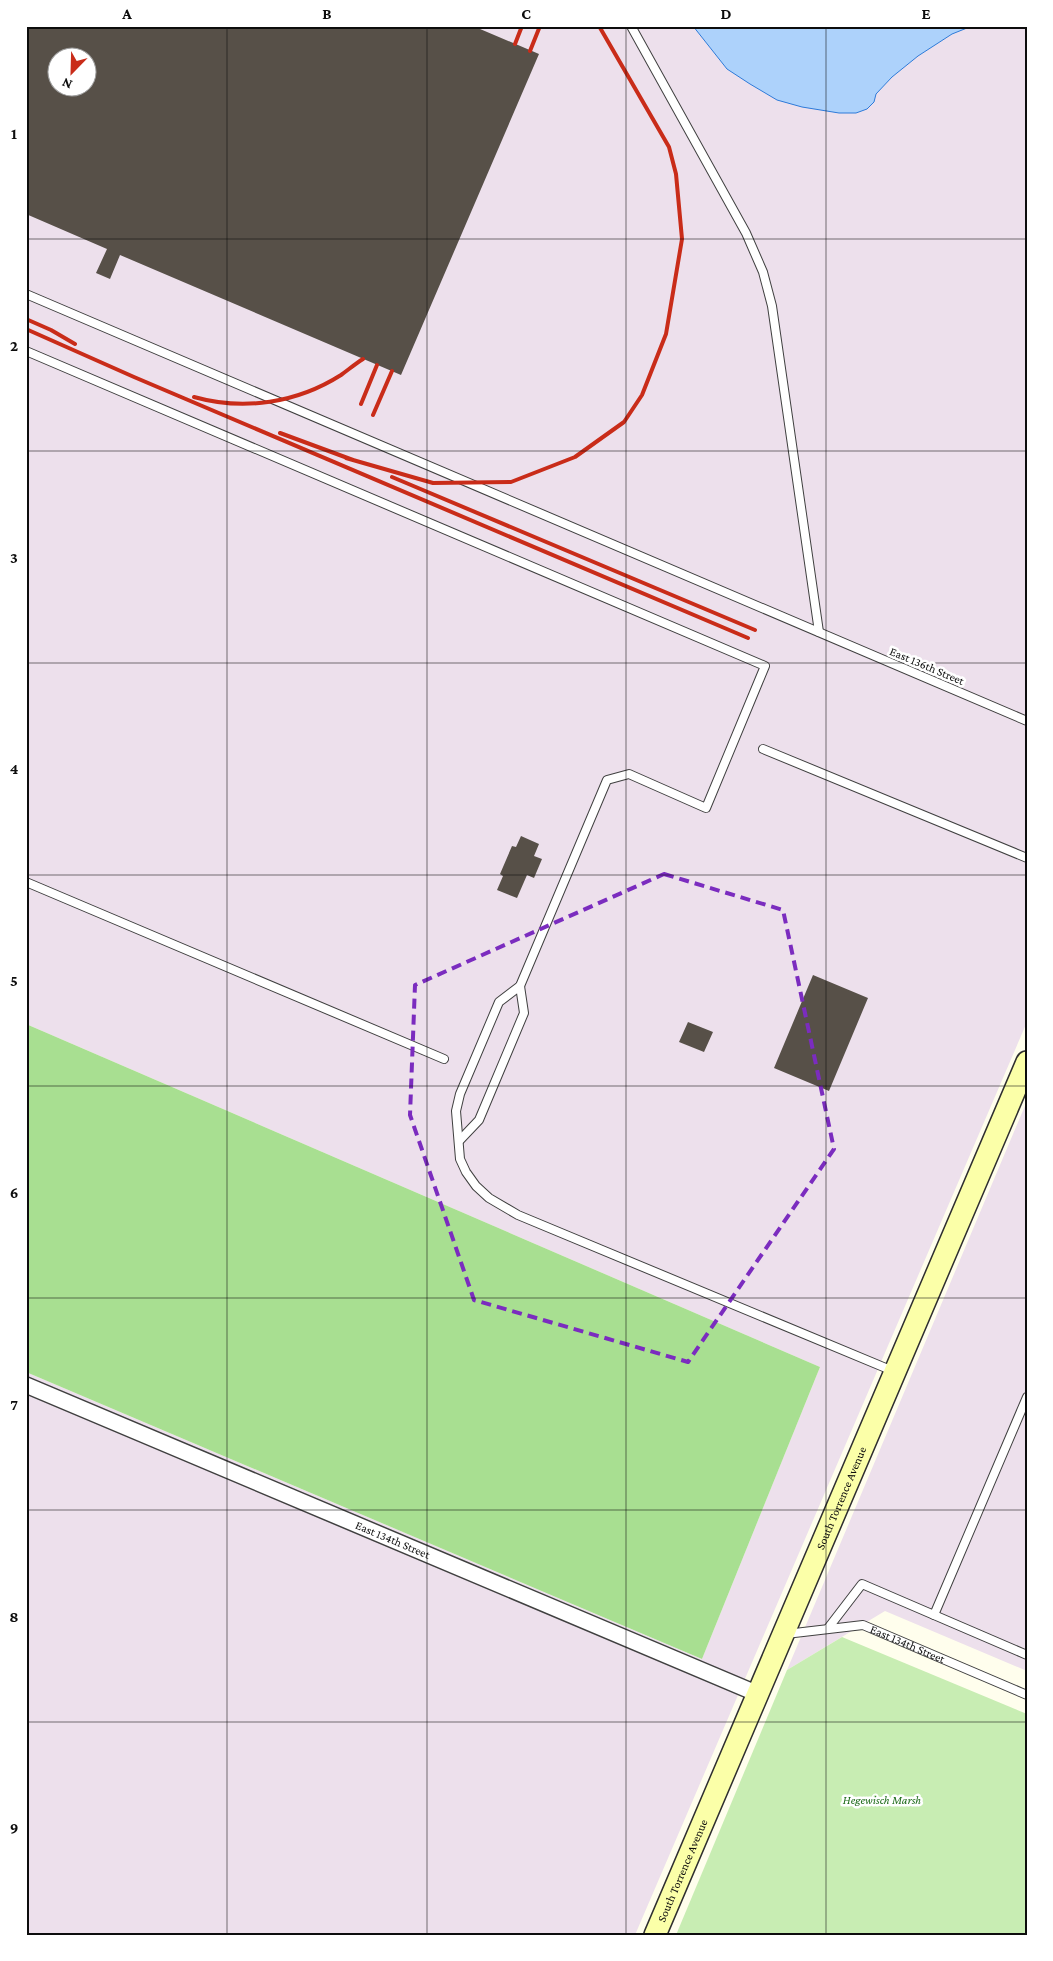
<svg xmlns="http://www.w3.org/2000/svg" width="1053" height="1961" viewBox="0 0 1053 1961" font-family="'Crimson Pro',serif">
<rect width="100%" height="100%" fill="#fffeed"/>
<!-- industrial -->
<path fill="#ede0ec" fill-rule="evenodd" d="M26,26H693L727,69L825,110L839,113H856L874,102L876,94L892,77L918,56L952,34L972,26H1027V1022L635,1935H26V1372L702,1659L820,1367L26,1024ZM58,58H88V88H58Z
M1027,1101V1671L885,1611L787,1670Z"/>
<!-- green -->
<path fill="#c8edb3" d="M842,1637L1027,1714V1935H676L787,1670Z"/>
<!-- forest -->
<path fill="#a8df91" d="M26,1024L820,1367L702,1659L26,1372Z"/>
<!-- water -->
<path fill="#add2fb" stroke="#2d7ad9" d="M693,26H972L952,34L918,56L892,77L876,94L874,102L867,109L856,113H839L802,107L777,100L750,84L727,69Z"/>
<!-- building -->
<path fill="#575048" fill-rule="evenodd" d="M26,26H473L539,54L401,375L120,255L110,279L96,273L107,249L26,214ZM58,58H88V88H58Z
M521,836L539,844L534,856L542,859L534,878L527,875L517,898L497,890L503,876L500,874L512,846L516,847Z
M813,975L868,998L829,1091L774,1068Z
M688,1022L713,1032L704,1052L679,1042Z"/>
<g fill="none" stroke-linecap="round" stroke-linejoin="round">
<!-- service casing -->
<g stroke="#404040" stroke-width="10">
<g id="service">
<path d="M631,26L746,233L763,272L772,306L819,632"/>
<path d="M26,294L1027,721"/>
<path d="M26,351L765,666L706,808L629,774L607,780L520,986L499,1002L460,1094L456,1111L460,1159L466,1172L476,1186L489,1198L518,1215L893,1371"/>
<path d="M763,749L1027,858"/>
<path d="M26,882L444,1059"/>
<path d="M460,1140L479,1120L524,1013L520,986"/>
<path d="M934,1615L1027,1397"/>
<path d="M829,1627L862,1584L1027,1655"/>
<path id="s1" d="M786,1634L863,1625L1027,1695"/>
</g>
</g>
<!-- minor casing -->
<g stroke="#404040" stroke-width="18">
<g id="minor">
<path id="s2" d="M26,1385L758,1694"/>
</g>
</g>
<!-- secondary casing -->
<g stroke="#2f2f2f" stroke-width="24">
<g id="secondary">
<path id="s3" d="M655,1935L1027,1062"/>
</g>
</g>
<!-- service -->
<use href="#service" stroke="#fff" stroke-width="8"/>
<!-- minor -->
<use href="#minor" stroke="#fff" stroke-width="15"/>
<!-- secondary -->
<use href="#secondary" stroke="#fbffa8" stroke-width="21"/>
<!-- rail -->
<path stroke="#c92c19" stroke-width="4" d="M515,44L522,26
M530,51L540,26
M26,319L51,330L75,344
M26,329L134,377L748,638
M194,397C244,411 297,403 341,375C348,370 355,364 363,359
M361,404L377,365
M373,415L392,371
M280,433L353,460
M346,458L433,483L511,482L575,457L624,422L642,395L666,334L682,239L676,174L669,147L599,26
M392,477L755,630"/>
</g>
<!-- marked area -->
<path fill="none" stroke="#7b2cbf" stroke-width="4" stroke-dasharray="10 6" stroke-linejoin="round" d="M664,874L783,910L834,1149L688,1362L474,1300L410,1115L415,985Z"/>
<!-- grid -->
<path fill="none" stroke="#0d0d0d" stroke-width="1" stroke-opacity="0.55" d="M227,26V1935M427,26V1935M626,26V1935M826,26V1935M26,239H1027M26,451H1027M26,663H1027M26,875H1027M26,1086H1027M26,1298H1027M26,1510H1027M26,1722H1027"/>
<g text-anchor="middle" stroke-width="5" stroke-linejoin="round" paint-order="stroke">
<!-- street labels -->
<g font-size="12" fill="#0d0d0d" stroke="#fff">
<text transform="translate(927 666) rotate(23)" y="4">East 136th Street</text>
<text dy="4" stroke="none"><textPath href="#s3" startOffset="475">South Torrence Avenue</textPath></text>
<text dy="4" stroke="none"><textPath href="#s2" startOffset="398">East 134th Street</textPath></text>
<text dy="4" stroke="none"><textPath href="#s1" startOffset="126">East 134th Street</textPath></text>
<text dy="4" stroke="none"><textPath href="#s3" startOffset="70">South Torrence Avenue</textPath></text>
</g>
<!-- park labels -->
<g font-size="12" font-style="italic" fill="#1c6a18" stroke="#fff">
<text x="882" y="1804">Hegewisch Marsh</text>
</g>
</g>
<!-- border -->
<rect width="1053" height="1961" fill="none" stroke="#ffffff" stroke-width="55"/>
<!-- north arrow -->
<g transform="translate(72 72) rotate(203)"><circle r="24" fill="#ffffff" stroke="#9e9e9e"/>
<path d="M0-4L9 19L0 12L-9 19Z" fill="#c92c19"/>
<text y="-8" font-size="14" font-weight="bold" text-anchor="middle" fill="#0d0d0d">N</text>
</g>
<rect x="28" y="28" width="998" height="1906" fill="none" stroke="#0d0d0d" stroke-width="2"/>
<g font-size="16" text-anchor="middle" font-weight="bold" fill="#0d0d0d">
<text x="127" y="19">A</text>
<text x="327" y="19">B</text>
<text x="526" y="19">C</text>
<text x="726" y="19">D</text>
<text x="926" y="19">E</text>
<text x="14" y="139">1</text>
<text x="14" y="351">2</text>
<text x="14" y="563">3</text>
<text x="14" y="774">4</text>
<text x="14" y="986">5</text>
<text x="14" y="1198">6</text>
<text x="14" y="1410">7</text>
<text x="14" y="1622">8</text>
<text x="14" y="1833">9</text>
</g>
</svg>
